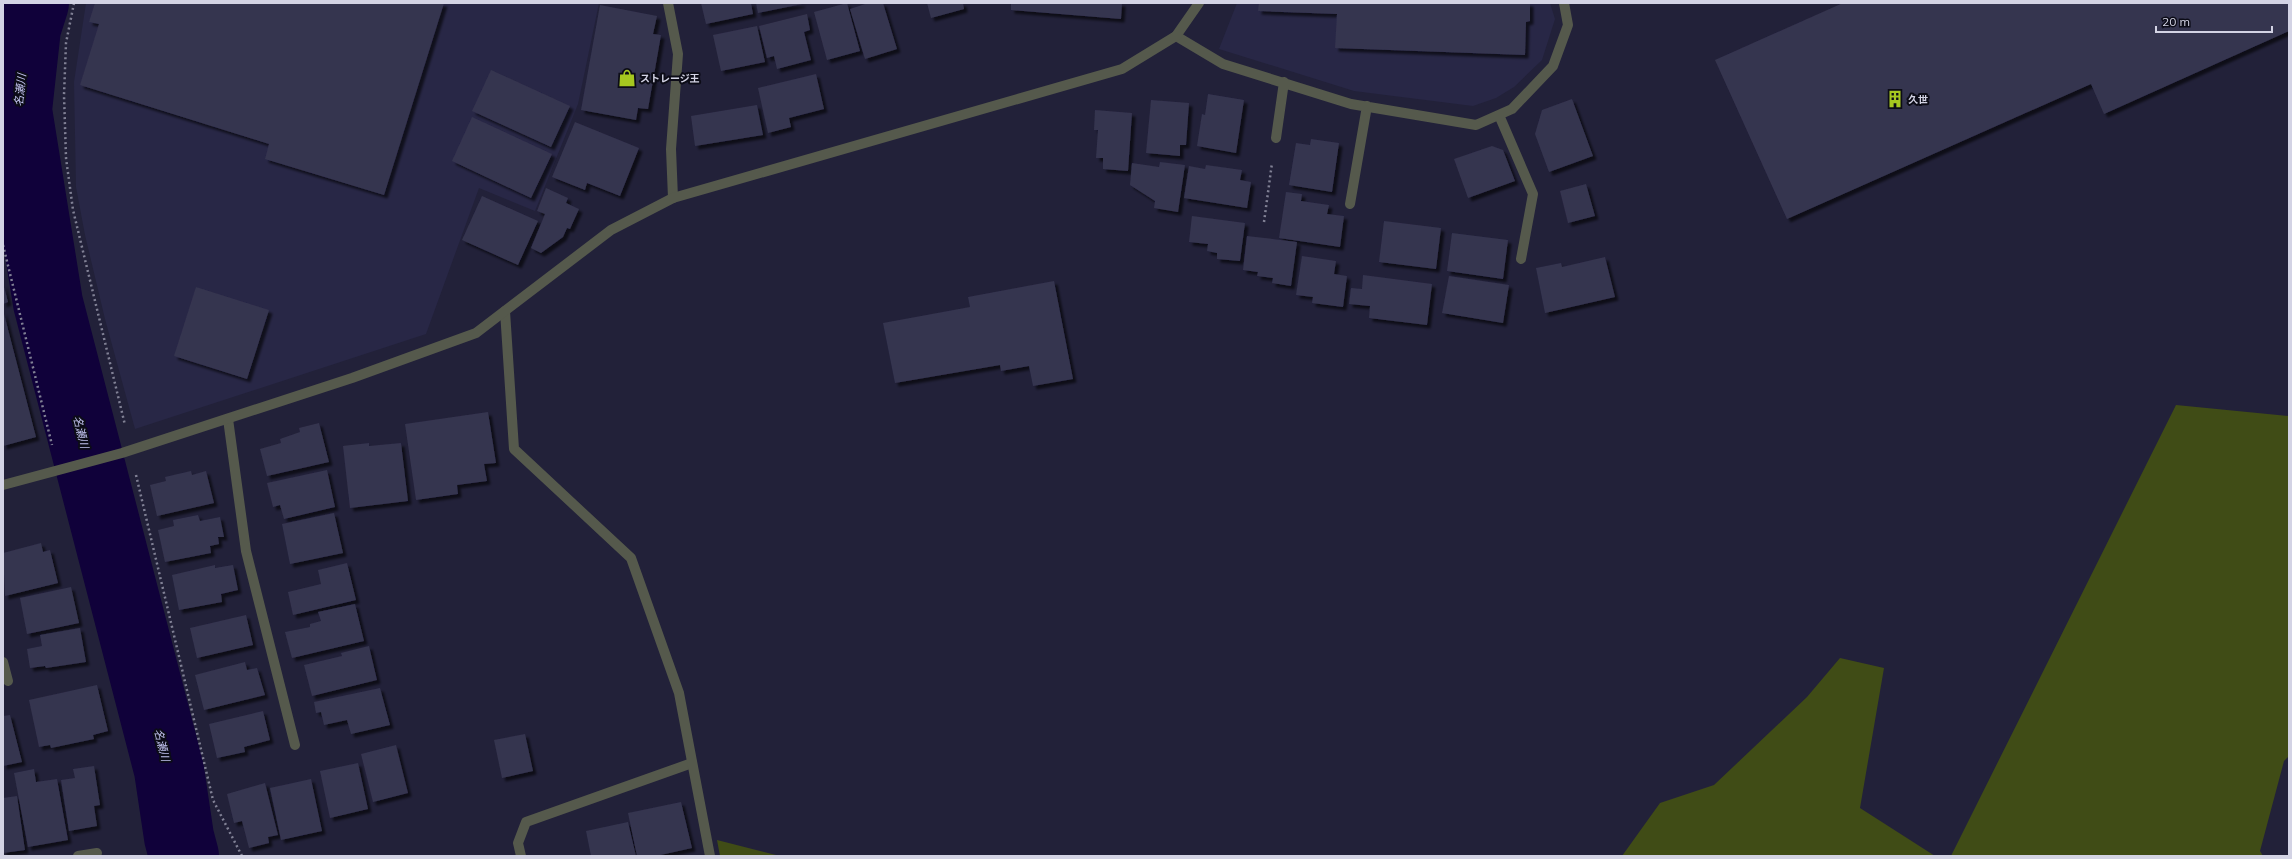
<svg xmlns="http://www.w3.org/2000/svg" width="2292" height="859" viewBox="0 0 2292 859" font-family="Mulish,'Noto Sans JP',sans-serif">
<defs>
<filter id="shadow"><feDropShadow dx="3.5" dy="3.5" stdDeviation="1" flood-color="#0009"/></filter>
</defs>
<rect width="100%" height="100%" fill="#222139"/>
<!-- built -->
<path fill="#282746" d="M86,3H599L578,104L535,211L479,188L426,334L135,429L105,319L85,235L76,187L74,82Z
M1237,3H1550L1555,19L1542,60L1514,87L1496,98L1473,106L1354,91L1219,49Z"/>
<!-- green -->
<path fill="#404c16" d="M2176,405L2289,416V756L2284,761L2260,851L2263,856H1951Z
M1840,658L1884,668L1860,808L1935,856H1622L1660,803L1714,785L1807,697Z
M717,840L780,856H720Z"/>
<g fill="none" stroke-linecap="round" stroke-linejoin="round">
<!-- river -->
<path stroke="#10013a" stroke-width="70" d="M34,3L26,28L17,110L48,303L169,770L179,837L184,856"/>
</g>
<!-- building -->
<path fill="#35344f" filter="url(#shadow)" d="M95,3H444L384,195L265,159L269,144L80,85L99,24L89,22Z
M701,3H751L753,14L706,24Z
M756,3H802V4L758,13Z
M847,3L860,51L827,60L814,12Z
M868,3H883L897,49L865,59L850,9Z
M927,3H963L964,9L931,18Z
M1011,3H1122L1121,19L1011,10Z
M1259,3H1530V21L1526,22L1525,55L1335,48L1337,14L1258,11Z
M1843,3H2289V31L2104,114L2091,84L1787,219L1715,60Z
M600,5L657,16L653,34L661,35L648,109L638,108L636,120L581,110Z
M807,14L810,30L804,32L811,60L777,69L774,56L767,58L759,26Z
M757,26L765,62L721,71L713,35Z
M491,70L570,106L551,147L472,111Z
M816,74L824,109L789,118L791,127L768,133L758,88Z
M1208,94L1244,100L1236,153L1197,146L1202,114L1205,115Z
M1572,99L1593,156L1549,172L1535,134L1542,110Z
M1151,100L1189,103L1186,145H1180V156L1146,153Z
M757,105L763,135L695,146L691,116Z
M1095,110L1132,113L1128,171L1103,169V158H1096L1098,130H1094Z
M472,117L552,154L531,198L452,161Z
M575,122L639,148L620,196L587,183L585,190L552,177Z
M1311,139L1339,143L1332,192L1289,185L1296,143L1310,145Z
M1492,146L1503,150L1515,181L1468,198L1454,159Z
M1160,162L1185,165L1178,212L1154,208L1155,201L1130,185L1132,163L1159,167Z
M1206,165L1242,170L1240,180L1251,182L1247,208L1184,198L1189,166L1205,169Z
M1586,184L1595,216L1568,223L1560,191Z
M546,188L568,198L566,203L579,209L570,229L567,228L563,237L541,253L531,248L545,214L537,211Z
M1286,192L1302,194L1301,201L1329,205L1327,214L1344,216L1340,247L1279,238Z
M482,196L538,221L518,265L462,240Z
M1192,216L1245,223L1240,261L1217,259V253L1207,251L1208,244L1189,242Z
M1384,221L1441,228L1436,269L1379,262Z
M1452,233L1508,240L1503,279L1447,271Z
M1247,236L1297,242L1291,286L1272,283L1273,278L1257,276L1258,272L1243,270Z
M1302,256L1336,261L1334,274L1347,276L1343,307L1312,303L1313,297L1296,295Z
M1605,257L1615,297L1545,313L1536,268L1561,263L1562,267Z
M1363,275L1432,284L1427,325L1369,318L1370,306L1349,304L1351,288L1362,289Z
M1449,276L1509,285L1503,323L1442,313Z
M1054,281L1073,379L1033,386L1029,366L1001,371L1000,365L895,383L883,323L970,307L968,297Z
M3,283L8,302L3,304Z
M196,287L269,310L247,379L174,356Z
M3,310L36,437L3,446Z
M488,412L496,463L484,464L487,481L457,485L458,494L416,500L405,424Z
M319,423L329,462L267,476L260,449L281,443L280,439L300,432L299,428Z
M369,443V446L401,443L408,501L350,508L343,446Z
M327,470L335,507L284,519L280,505L273,507L267,483Z
M191,471L192,475L206,471L214,503L157,516L150,485L166,481L165,477Z
M334,513L343,553L290,564L282,524Z
M198,515L200,521L220,517L224,537H218L219,544L210,546L211,553L165,562L158,530L174,526L173,520Z
M41,543L43,552L50,550L58,583L5,596L3,553Z
M347,563L356,600L293,615L288,592L321,584L318,570Z
M215,565V568L233,565L238,590L221,594L222,602L179,610L172,575Z
M71,587L79,623L27,634L20,598Z
M355,604L364,641L292,658L285,632L310,627V624L321,621L318,612Z
M246,615L253,645L197,658L190,628Z
M80,628L86,662L46,668L45,666L30,668L27,649L42,646L40,635Z
M369,646L377,680L312,696L304,665L342,656L341,653Z
M245,662L247,670L257,668L265,695L204,710L195,675Z
M97,685L108,731L93,735L94,739L51,748L50,745L39,747L29,700Z
M380,688L390,725L351,734L347,720L324,725L321,712L316,713L314,702Z
M263,711L270,740L244,747L245,752L217,758L209,724Z
M10,715L22,762L3,766V716Z
M525,734L533,771L502,778L494,740Z
M396,745L408,793L373,802L361,754Z
M358,763L368,809L330,818L320,771Z
M94,766L100,805L94,806L97,826L69,831L61,780L75,778L73,769Z
M34,769L36,782L57,779L68,840L28,847L14,773Z
M311,779L322,831L281,840L270,788Z
M265,783L278,835L268,837L269,843L249,848L242,821L234,823L227,794Z
M17,796L25,850L3,853V798Z
M681,802L692,848L656,856H637L628,813Z
M628,822L636,856H591L586,831Z"/>
<g fill="none" stroke-linecap="round" stroke-linejoin="round">
<!-- path -->
<path stroke="#818195" stroke-width="2.5" stroke-dasharray="2 3" stroke-linecap="butt" d="M74,3L66,43L64,95L66,158L73,210L125,425
M1264,222L1272,163
M3,245L52,445
M136,475L213,800L242,856"/>
<!-- service -->
<path stroke="#55594c" stroke-width="10" d="M521,856L518,843L526,822L692,763"/>
<!-- minor -->
<path stroke="#55594c" stroke-width="10" d="M668,3L678,54L671,149L673,198
M1176,36L1223,64L1351,104L1476,125L1512,109L1553,66L1568,25L1564,3
M1499,115L1533,194L1521,259
M1276,138L1284,82
M1350,204L1367,106
M505,311L514,449L631,558L679,693L710,856
M228,419L246,551L295,745
M3,662L8,681
M78,856L97,853"/>
<!-- tertiary -->
<path stroke="#55594c" stroke-width="10" d="M3,485L122,453L352,378L476,333L611,230L673,198L1122,69L1176,36L1199,3"/>
</g>
<!-- icons -->
<defs>
<g id="shop-bare" transform="scale(1.38)"><path d="M-5-2.5h2.3a2.7 3.5 0 0 1 5.4 0H5L5.5 6h-11ZM-1.5-2.5h3a1.5 2.3 0 0 0-3 0Z" fill="#a6c820" stroke="#0c0c17" stroke-width="2.5" paint-order="stroke"/></g>
<g id="building-bare" transform="scale(1.38)"><path d="M-4-6H4V6H1V3H-1V6H-4ZM-2.5-4.3h1.7v1.8h-1.7ZM.8-4.3h1.7v1.8H.8ZM-2.5-1h1.7V.8h-1.7ZM.8-1h1.7V.8H.8Z" fill="#a6c820" stroke="#0c0c17" stroke-width="2.5" paint-order="stroke"/></g>
</defs>
<g fill-rule="evenodd">
<use href="#shop-bare" x="627" y="78"/>
<use href="#building-bare" x="1895" y="99"/>
</g>
<g text-anchor="middle" stroke-width="4" stroke-linejoin="round" paint-order="stroke">
<!-- poi labels -->
<g font-size="10" font-weight="bold" fill="#d3d3e4" stroke="#0c0c17" text-anchor="start">
<text x="640" y="82">ストレージ王</text>
<text x="1908" y="103">久世</text>
</g>
<!-- water labels -->
<g font-size="11" font-style="italic" fill="#c1c2ee" stroke="#0c0c17">
<text transform="translate(20 90) rotate(-84)" y="4">名瀬川</text>
<text transform="translate(81 432) rotate(76)" y="4">名瀬川</text>
<text transform="translate(162 745) rotate(76)" y="4">名瀬川</text>
</g>
</g>
<!-- border -->
<rect width="2292" height="859" fill="none" stroke="#d3d3e4" stroke-width="8"/>
<!-- scale -->
<path d="M2156 26v6h116v-6" fill="none" stroke="#d3d3e4" stroke-width="2"/>
<text x="2162" y="26" font-size="12" fill="#d3d3e4" stroke="#0c0c17" stroke-width="3" paint-order="stroke">20 m</text>
</svg>
